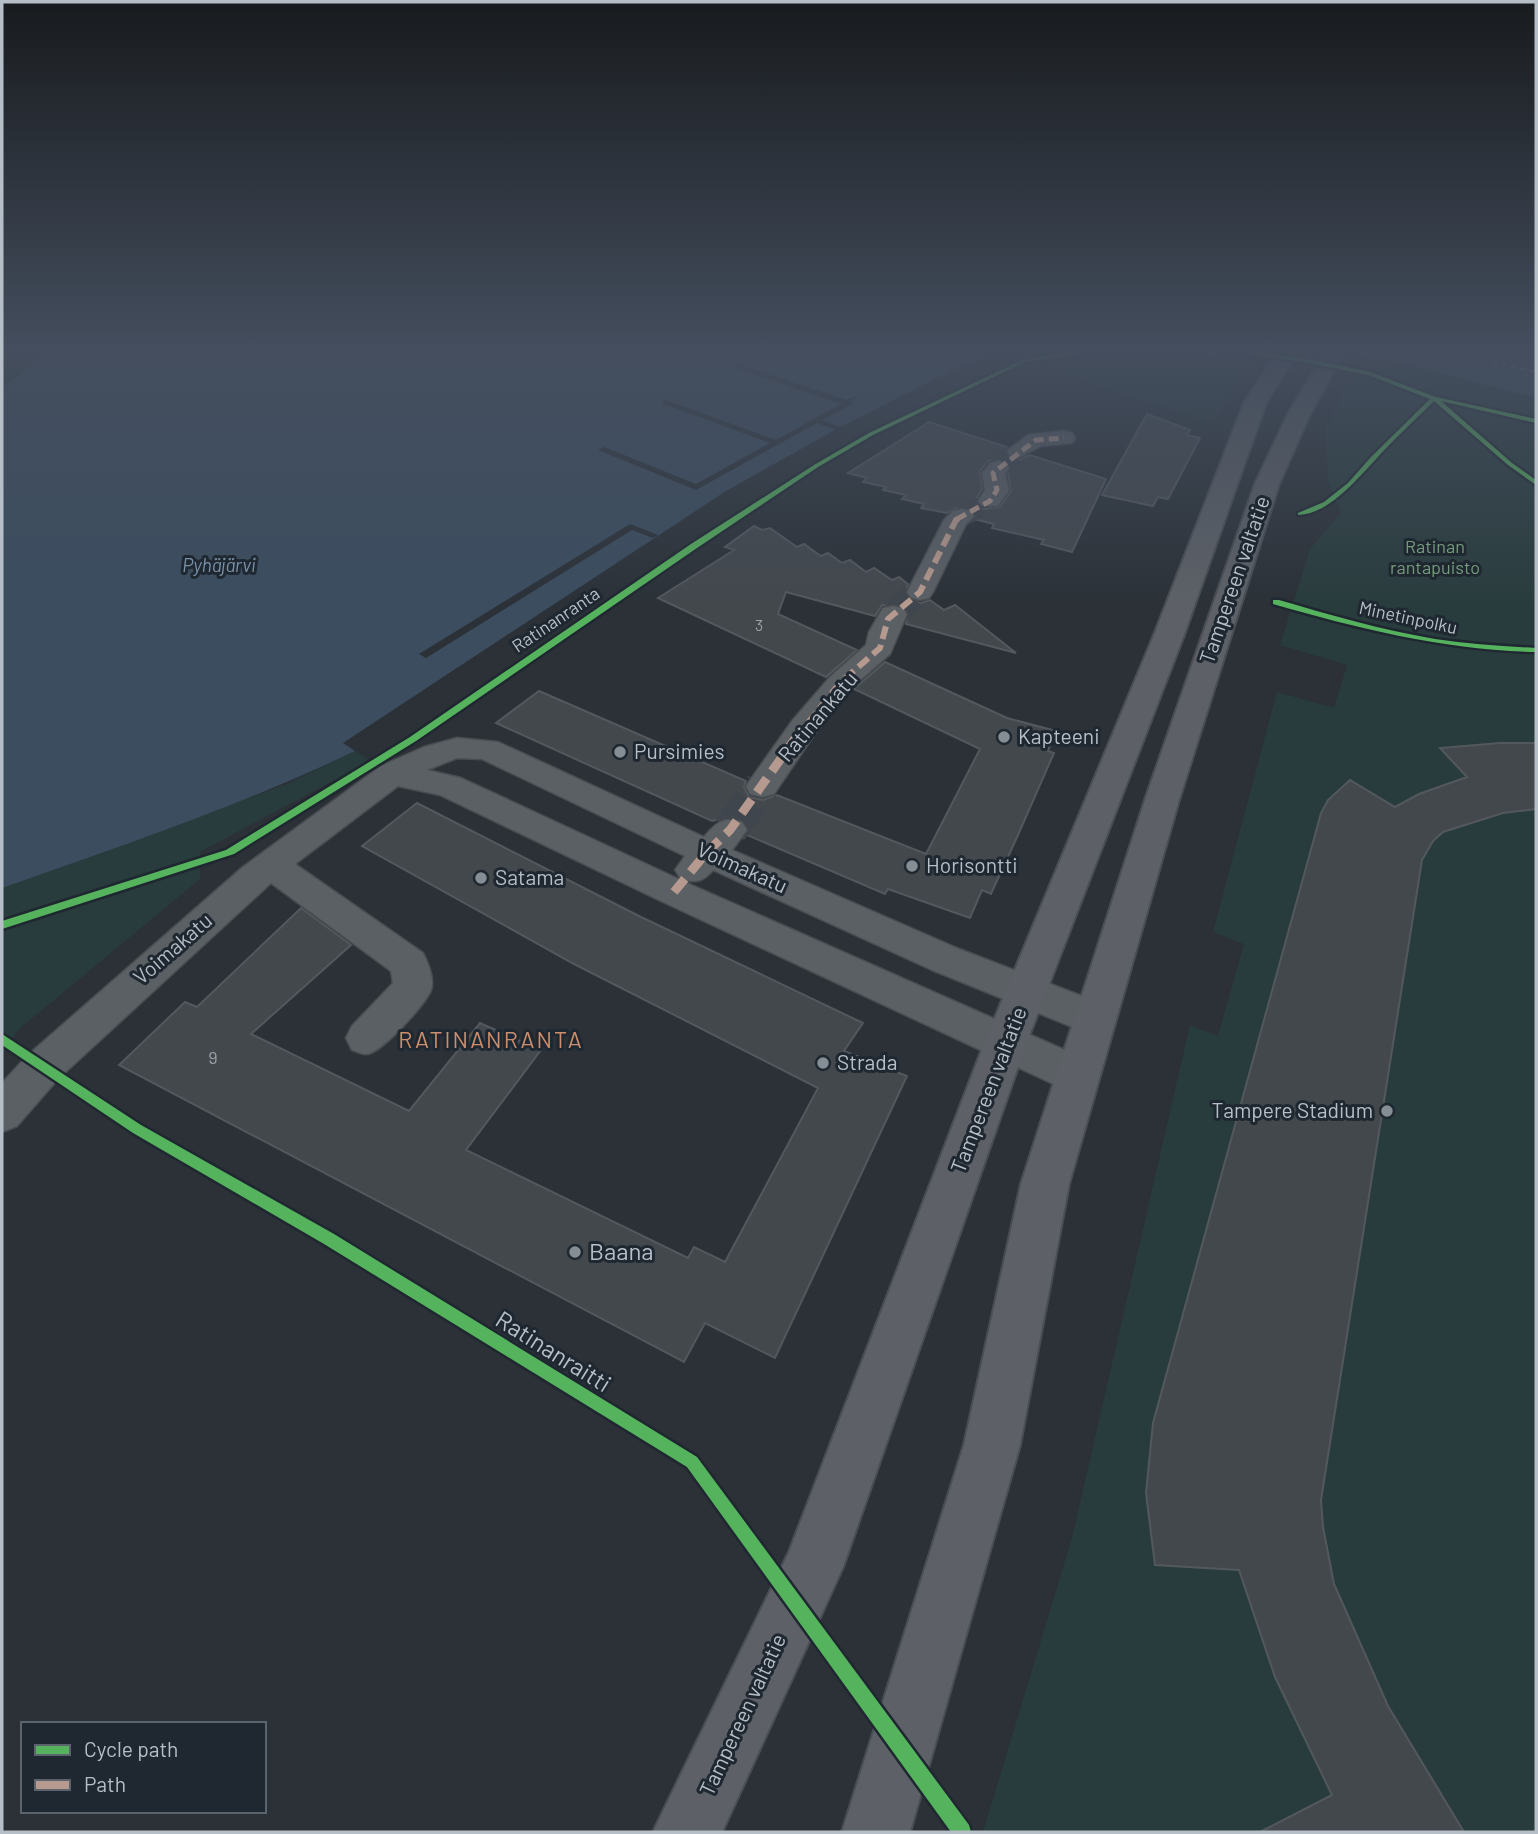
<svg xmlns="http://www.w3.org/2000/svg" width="1538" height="1834" viewBox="0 0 1538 1834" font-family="Barlow,sans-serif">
<rect width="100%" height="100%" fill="#2b3137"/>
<!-- green -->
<path fill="#293c3d" d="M2,348H55L2,388Z
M1023,348H1260L1219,413L1207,422L1032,362L1009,351Z
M1362,356L1449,374L1536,398V1832H983L1072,1538L1190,1025L1218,1036L1244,944L1213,932L1277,692L1334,708L1347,665L1280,645L1310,549L1341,513L1328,482L1326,426Z
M355,751L370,761L200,852V879L18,1030L2,1054V887L287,784Z"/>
<!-- water -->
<path fill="#3b4d5f" d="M55,348H997L840,427L726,491L343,743L355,751C241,806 121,846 2,888V388Z
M1324,348H1536V398L1406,364Z"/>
<!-- pier -->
<path fill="#2b3137" d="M741,365L846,400L862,394L850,401L854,403L822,420L840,427L836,430L817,423L696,490L598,450L604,447L696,484L770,443L661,403L666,400L776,440L841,404L735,368Z
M630,524L658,535L653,538L632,530L426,658L419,654Z"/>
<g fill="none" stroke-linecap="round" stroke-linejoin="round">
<!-- ferry -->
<path stroke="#7991a8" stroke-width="2" stroke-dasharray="5 4.5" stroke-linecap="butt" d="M1437,348L1536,372"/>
</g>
<!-- building -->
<path fill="#43484d" stroke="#53585f" stroke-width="2" fill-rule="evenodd" d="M1147,414L1190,430L1187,435L1200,438L1168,499L1158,497L1153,506L1102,495Z
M929,422L1007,447L1005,452L1009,459L1019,460L1030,455L1106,479L1072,552L1041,544L1044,540L992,528L994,524L974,519L976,515L972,508L961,506L947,513L921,508L924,504L902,499L906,495L883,490L886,487L863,482L867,478L848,473ZM997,458L1007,460L1011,467L1008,474L1011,491L1000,507L982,509L975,501L982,489L980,471L988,461Z
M754,526L762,530L770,528L797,547L804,544L821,556L828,553L842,563L850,560L866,572L874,568L892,580L899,577L908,584L905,593L910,601L921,603L930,600L944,610L955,605L1016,653L906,624L909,613L904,605H882L875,616L786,592L778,614L857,650L826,677L658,598L734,550L725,547Z
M885,662L1007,718L1056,731L1048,751L1054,753L1018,835L991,894L982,890L970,918L888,889L885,894L747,835L749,829L743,819L729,817L712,821L496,723L539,691L746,781L744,787L749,797L763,800L777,795L926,854L980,749L854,689Z
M1500,743H1536V809L1503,813L1443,832L1433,841L1422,860L1321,1500L1323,1527L1334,1584L1388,1706L1464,1832H1260L1332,1795L1275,1677L1239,1570L1155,1565L1146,1493L1153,1423L1321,813L1328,800L1350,780L1395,807L1419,794L1467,777L1440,748Z
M417,803L639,916L863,1023L844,1051L907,1076L775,1358L705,1323L684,1362L119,1065L185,1002L197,1007L301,908L351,945L251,1034L409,1111L480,1023L541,1050L466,1150L688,1258L694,1247L725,1262L818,1088L574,964L362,846Z"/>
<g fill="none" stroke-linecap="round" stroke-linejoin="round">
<!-- street-tunnel-far2 -->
<path stroke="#40464d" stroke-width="21" stroke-dasharray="21 10" stroke-linecap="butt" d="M998,468L1018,451
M962,516L990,501"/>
<!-- street-tunnel-far1 -->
<path stroke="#40464d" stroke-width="27" stroke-dasharray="27 14" stroke-linecap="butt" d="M893,614L920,592"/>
<!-- street-tunnel -->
<path stroke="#40464d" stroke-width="35" stroke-dasharray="35 18" stroke-linecap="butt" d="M730,830L762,786"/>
<!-- street casing -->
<g stroke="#494d52" stroke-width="3">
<path id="street" d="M1203,348H1221V349L1212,355L1205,353Z
M1064,431L1072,433L1075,438L1072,443L1041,446L1018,458L1010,456L1007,451L1028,435Z
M998,461L1006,463L1009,468L1005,474L1009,490L998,506H982L978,501L985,490L982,473L990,463Z
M962,509L971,511L974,516L966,524L933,592L929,598L920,600L911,598L907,592L944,520L953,511Z
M893,606L903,608L907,614L890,654L850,689L814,735L774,794L762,797L750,794L746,786L792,721L830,677L866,645L869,632L883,608Z
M457,738L498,742L704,837C716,823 723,816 742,822L747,830L732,850L959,949L1108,1006L1114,1018L1108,1030L1094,1034L1080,1030L932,970L713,870C703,882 695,883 681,879L675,870L685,856L482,759L457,758L427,770L461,778L687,883L1092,1062L1098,1075L1092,1088L1077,1093L1062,1088L661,901L440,795L398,786L295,864L423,953C428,963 435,979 431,990C426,1004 381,1053 367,1054C363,1055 356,1051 352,1050L346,1038L352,1026L393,983L391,971L271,883L58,1079L17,1126L2,1132V1083L28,1055L243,867L381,766L424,747Z"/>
</g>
<!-- primary casing -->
<g stroke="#494e54" stroke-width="4">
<path id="primary" d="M1280,348H1300L1266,403L1184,635L1026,1044L843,1567L722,1832H653L789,1552L984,1044L1154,635L1244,403Z
M1327,348H1347L1310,414L1279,484L1179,800L1069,1184L1020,1445L910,1832H842L964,1445L1021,1184L1145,800L1255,484L1288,414Z"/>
</g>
<!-- street -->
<use href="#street" fill="#5b6065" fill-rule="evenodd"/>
<!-- primary -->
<use href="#primary" fill="#5d6167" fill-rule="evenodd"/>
<!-- quiet-far2 -->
<path stroke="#b69a8f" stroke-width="5" stroke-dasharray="10 5" stroke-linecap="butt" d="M957,519L990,501L997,490L993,473L1036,440L1064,438"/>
<!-- quiet-far1 -->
<path stroke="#b69a8f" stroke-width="6" stroke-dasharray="13 6" stroke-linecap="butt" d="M796,738L840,683L880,648L888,619L920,592L956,520L960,518"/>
<!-- quiet -->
<path stroke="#b69a8f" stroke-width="9" stroke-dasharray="17 9" stroke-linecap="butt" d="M674,892L707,852L730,830L797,736"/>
<!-- cycleway casing -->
<g stroke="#1f2831" stroke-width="5">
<path id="cycleway" d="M1129,348L1084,353L1025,362L873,435L818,467L697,548L416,741L234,854L2,929V921L226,850L410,737L691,544L814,465L869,433L1022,360L1084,349Z
M1207,348H1226L1304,358L1370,372L1436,397L1536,419V423L1441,401L1512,463L1536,480V485L1508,465L1434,401C1415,420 1394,439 1376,459C1356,480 1329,514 1298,515V513L1324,502L1348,483L1371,457L1430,399L1368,375L1304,362Z
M1273,600H1279C1330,615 1382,630 1435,639C1468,644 1502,646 1536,648V652C1445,650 1360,629 1273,604Z
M2,1034L141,1125L334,1234L697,1457L969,1825L971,1832H951L687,1467L324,1244L133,1133L2,1045Z"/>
</g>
<!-- cycleway -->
<use href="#cycleway" fill="#56b35d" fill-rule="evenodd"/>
</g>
<!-- sky -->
<linearGradient id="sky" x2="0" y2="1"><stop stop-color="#181b1e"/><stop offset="0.58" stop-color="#444e5e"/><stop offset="1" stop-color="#444e5e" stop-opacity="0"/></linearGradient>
<rect width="1538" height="605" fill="url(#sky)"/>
<!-- markers -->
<g fill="#858d95" stroke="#1f2831" stroke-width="2.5">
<circle cx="1004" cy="737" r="7"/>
<circle cx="620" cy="752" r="7"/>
<circle cx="912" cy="866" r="7"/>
<circle cx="481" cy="878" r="7"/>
<circle cx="823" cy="1063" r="7"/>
<circle cx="1387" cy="1111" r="7"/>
<circle cx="575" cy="1252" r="7"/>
</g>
<g text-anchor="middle" stroke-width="6" stroke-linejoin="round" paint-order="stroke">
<!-- far-number labels -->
<g font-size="16" fill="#99a0a8">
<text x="759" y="631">3</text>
</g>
<!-- far-park labels -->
<g font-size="18" fill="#769b7c" stroke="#1f2831">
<text x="1435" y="553">Ratinan<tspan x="1435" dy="21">rantapuisto</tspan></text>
</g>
<!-- far-street labels -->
<g font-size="18" fill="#b6bec7" stroke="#1f2831">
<text transform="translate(1408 618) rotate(12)" y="6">Minetinpolku</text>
<text transform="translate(556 620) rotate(-34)" y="6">Ratinanranta</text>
</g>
<!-- number labels -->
<g font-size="18" fill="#99a0a8">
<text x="213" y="1064">9</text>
</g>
<!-- far-water labels -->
<g font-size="19" font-style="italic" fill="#7991a8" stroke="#1f2831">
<text x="219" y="572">Pyhäjärvi</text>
</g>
<!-- street labels -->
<g font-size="21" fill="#b6bec7" stroke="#1f2831">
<text transform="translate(1235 580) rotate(-71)" y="7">Tampereen valtatie</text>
<text transform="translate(818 717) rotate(-50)" y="7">Ratinankatu</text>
<text transform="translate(742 868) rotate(24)" y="7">Voimakatu</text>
<text transform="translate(173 949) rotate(-41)" y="7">Voimakatu</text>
<text transform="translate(989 1090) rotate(-69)" y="7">Tampereen valtatie</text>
<text transform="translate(743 1715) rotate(-65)" y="7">Tampereen valtatie</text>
</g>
<!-- poi labels -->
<g font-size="21" fill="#b6bec7" stroke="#1f2831" text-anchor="start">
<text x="1018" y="744">Kapteeni</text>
<text x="634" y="759">Pursimies</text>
<text x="926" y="873">Horisontti</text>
<text x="495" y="885">Satama</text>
<text x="837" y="1070">Strada</text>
<text x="1373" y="1118" text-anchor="end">Tampere Stadium</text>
</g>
<!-- neighbourhood labels -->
<g font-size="23" letter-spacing="2" fill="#cc8e6c" stroke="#1f2831">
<text x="491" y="1048">RATINANRANTA</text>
</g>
<!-- near-poi labels -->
<g font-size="24" fill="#b6bec7" stroke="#1f2831" text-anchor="start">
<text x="589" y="1260">Baana</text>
</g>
<!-- near-street labels -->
<g font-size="24" fill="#b6bec7" stroke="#1f2831">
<text transform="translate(553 1352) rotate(32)" y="8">Ratinanraitti</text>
</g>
</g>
<!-- border -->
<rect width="1538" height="1834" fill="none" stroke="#b6bec7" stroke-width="7"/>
<!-- legend -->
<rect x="21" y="1722" width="245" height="91" fill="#1f2831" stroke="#5b646d" stroke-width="2"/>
<rect x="35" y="1745" width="35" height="10" fill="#56b35d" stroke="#5b646d" stroke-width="2"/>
<text x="84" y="1757" font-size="21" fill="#b6bec7">Cycle path</text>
<rect x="35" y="1780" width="35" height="10" fill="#b69a8f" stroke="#5b646d" stroke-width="2"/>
<text x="84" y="1792" font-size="21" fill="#b6bec7">Path</text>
</svg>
